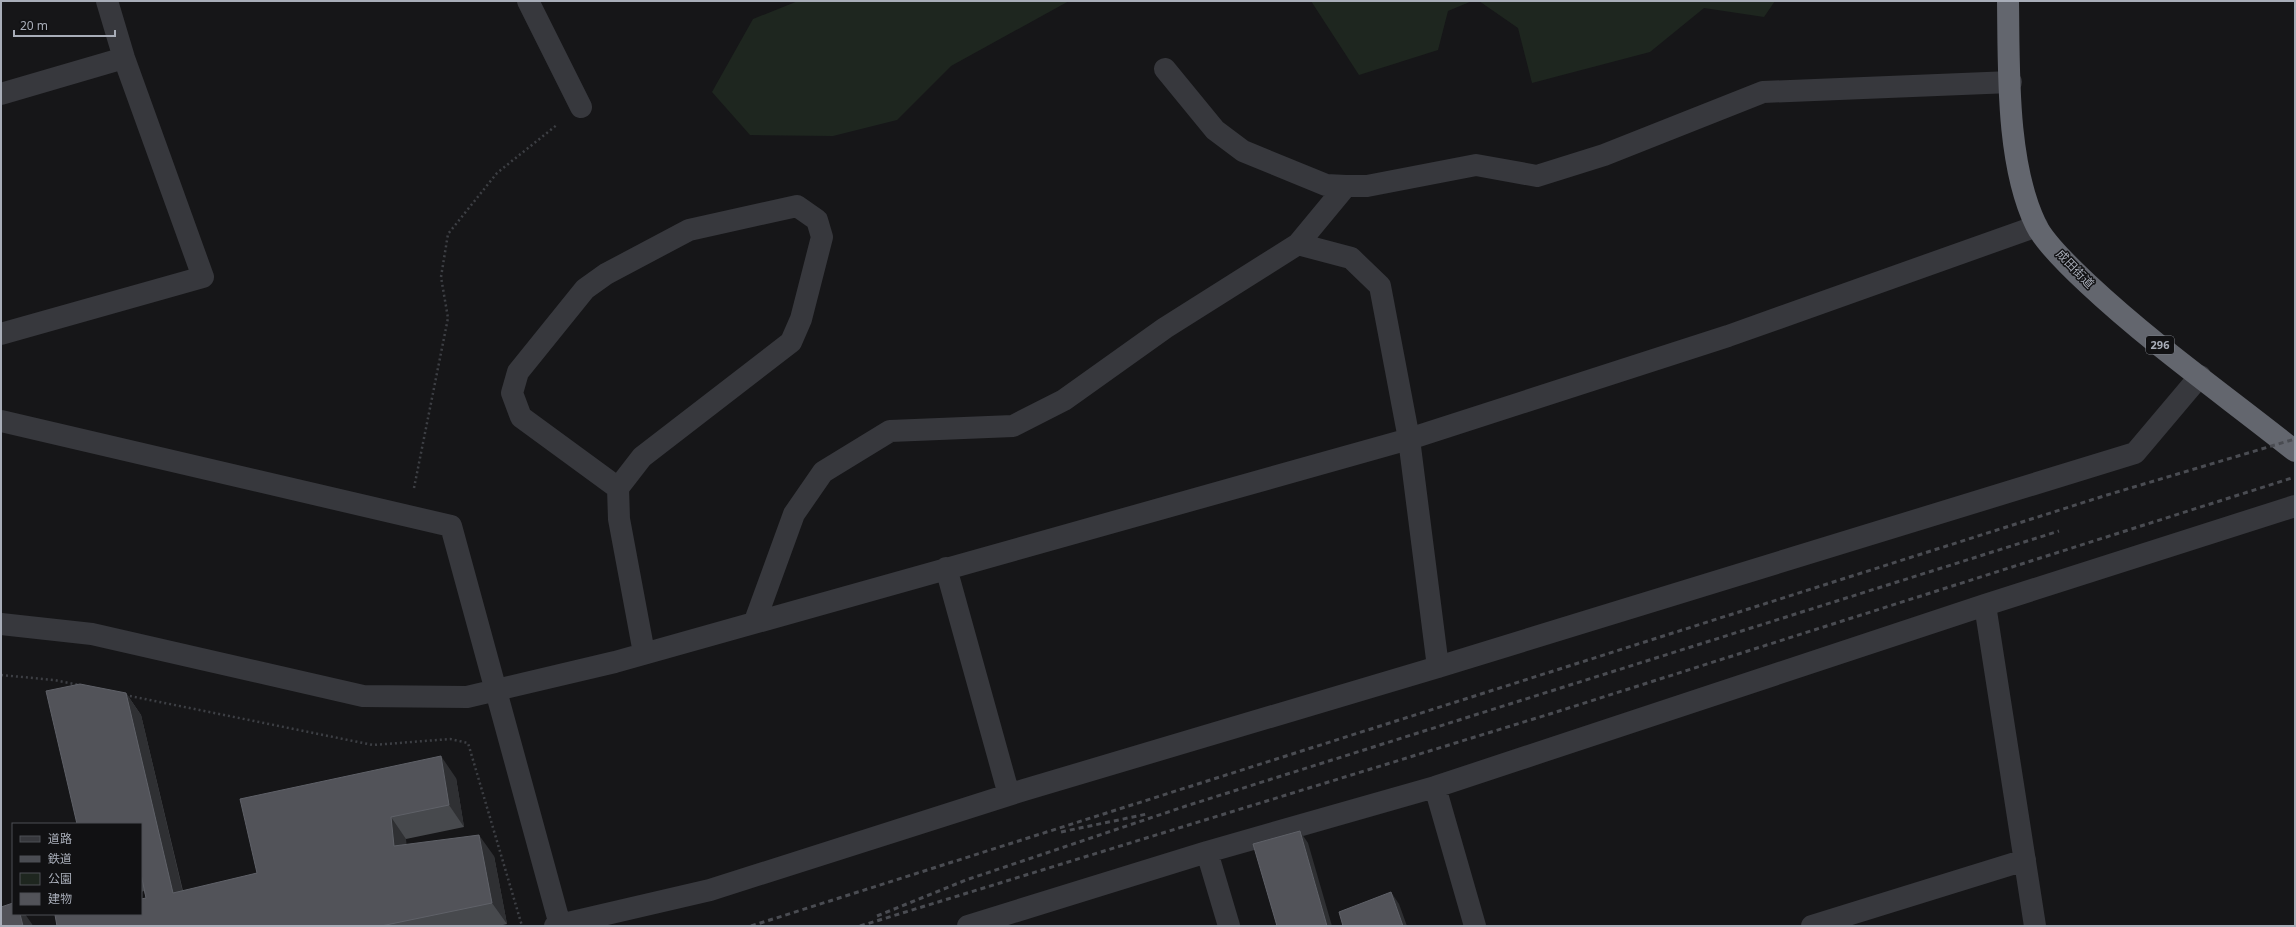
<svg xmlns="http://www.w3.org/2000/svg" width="2296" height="927" viewBox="0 0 2296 927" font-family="'Noto Sans','Noto Sans JP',sans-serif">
<rect width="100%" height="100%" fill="#161618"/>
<!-- green -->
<path fill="#1e261f" d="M798,1H1069L951,66L897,120L833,136L750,135L712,92L753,19Z
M1311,1H1472L1448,11L1438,50L1359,75Z
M1479,1H1775L1764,17L1704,8L1650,52L1532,83L1518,28Z"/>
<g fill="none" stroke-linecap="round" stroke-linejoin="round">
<!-- path -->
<path stroke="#3d3f44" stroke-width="2.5" stroke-dasharray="2 3" stroke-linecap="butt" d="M414,488L448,318L441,277L448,234L497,173L558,124
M1,675L54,680L79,685
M125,695L373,745L450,739L468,743L522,926"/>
<!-- minor -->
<path stroke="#37383d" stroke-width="22" d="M528,1L581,107
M1165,69L1215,130L1243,151L1326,185L1346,186H1367L1476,165L1537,176L1604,155L1763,92L2011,82
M1,94L124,58
M1298,244L1351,258L1380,286L1409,439L1438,667
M1,334L203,277L124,58L107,1
M1,421L451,526L560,925
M618,488L521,417L512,393L518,372L585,289L606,274L689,230L797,206L817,220L822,237L801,319L791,342L642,457L618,488L619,519L644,653
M946,568L1009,795
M1985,605L2035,926
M755,621L794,514L823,472L890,431L1013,426L1064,400L1165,328L1298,244L1346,186
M1,624L92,634L363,696L467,697L615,662L1409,439L1728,336L2037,226
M1435,787L1475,926
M1207,852L1229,926
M555,926L710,890L1024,790L1438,667L2135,453L2200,376
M968,926L1207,852L1435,787L1985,605L2295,506
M1812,926L2025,860"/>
<!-- highway -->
<path stroke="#63666e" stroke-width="22" d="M2008,1C2009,69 2006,163 2036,225C2044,242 2073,270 2088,284C2152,344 2226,396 2295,451"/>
<!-- rail -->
<path stroke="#4a4c52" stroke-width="3" stroke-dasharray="5 4" stroke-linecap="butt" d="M1061,832L1147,814
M877,916L966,880L1186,806L2059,531
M751,926L2107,495L2295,439
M860,926L1553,713L2295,477"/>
</g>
<!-- wall -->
<path fill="#47494d" d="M126,693L141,715L183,891L257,873L456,778L464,827L406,839V845L494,856L507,924L499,926H57L146,898L144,891L141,892V824Z"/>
<!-- shaded-wall -->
<path fill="#2f3033" d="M126,693L141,715L188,914L173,893Z
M441,756L456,778L464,827L449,805Z
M391,817L406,839L409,868L394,846Z
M1300,831L1308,843L1332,926H1327Z
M479,835L494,856L507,924L492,903Z
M1391,892L1399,904L1407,926H1403Z
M20,914H25L32,924L33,926H23Z"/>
<!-- building -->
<path fill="#525359" stroke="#5f6168" d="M80,684L126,693L173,893L257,873L240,799L441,756L449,805L391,817L394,846L479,835L492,903L381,926H57L55,915L61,914H141V899L146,898L141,874V824H77L46,691Z
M1300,831L1327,926H1277L1253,844Z
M1391,892L1403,926H1343L1339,912Z
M13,903V914H20L23,926H1V907Z"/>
<g text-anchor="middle" stroke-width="3" stroke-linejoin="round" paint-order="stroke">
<!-- shield labels -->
<rect fill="#111113" stroke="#7b7e86" stroke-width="1" x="2146" y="336" width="28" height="18" rx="3"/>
<g font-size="11" font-weight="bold" fill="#a8adb8">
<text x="2160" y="349">296</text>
</g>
<!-- street labels -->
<g font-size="12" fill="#a8adb8" stroke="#111113">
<text transform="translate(2075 269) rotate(46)" y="4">成田街道</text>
</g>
</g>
<!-- border -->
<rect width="2296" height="927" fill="none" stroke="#a8adb8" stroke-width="4"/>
<!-- legend -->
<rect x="12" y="823" width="130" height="92" fill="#111113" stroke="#4d4f55"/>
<rect x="20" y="836" width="20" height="6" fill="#37383d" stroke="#4d4f55"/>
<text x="48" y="843" font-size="12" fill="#a8adb8">道路</text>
<rect x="20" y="856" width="20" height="6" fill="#4a4c52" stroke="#4d4f55"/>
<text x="48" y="863" font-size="12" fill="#a8adb8">鉄道</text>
<rect x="20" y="873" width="20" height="12" fill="#1e261f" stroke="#4d4f55"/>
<text x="48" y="883" font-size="12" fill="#a8adb8">公園</text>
<rect x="20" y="893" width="20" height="12" fill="#525359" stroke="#4d4f55"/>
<text x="48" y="903" font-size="12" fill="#a8adb8">建物</text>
<!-- scale -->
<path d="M14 30v6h101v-6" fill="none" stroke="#a8adb8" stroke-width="2"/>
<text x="20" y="30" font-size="12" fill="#a8adb8" stroke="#111113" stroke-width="3" paint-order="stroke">20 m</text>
</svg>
